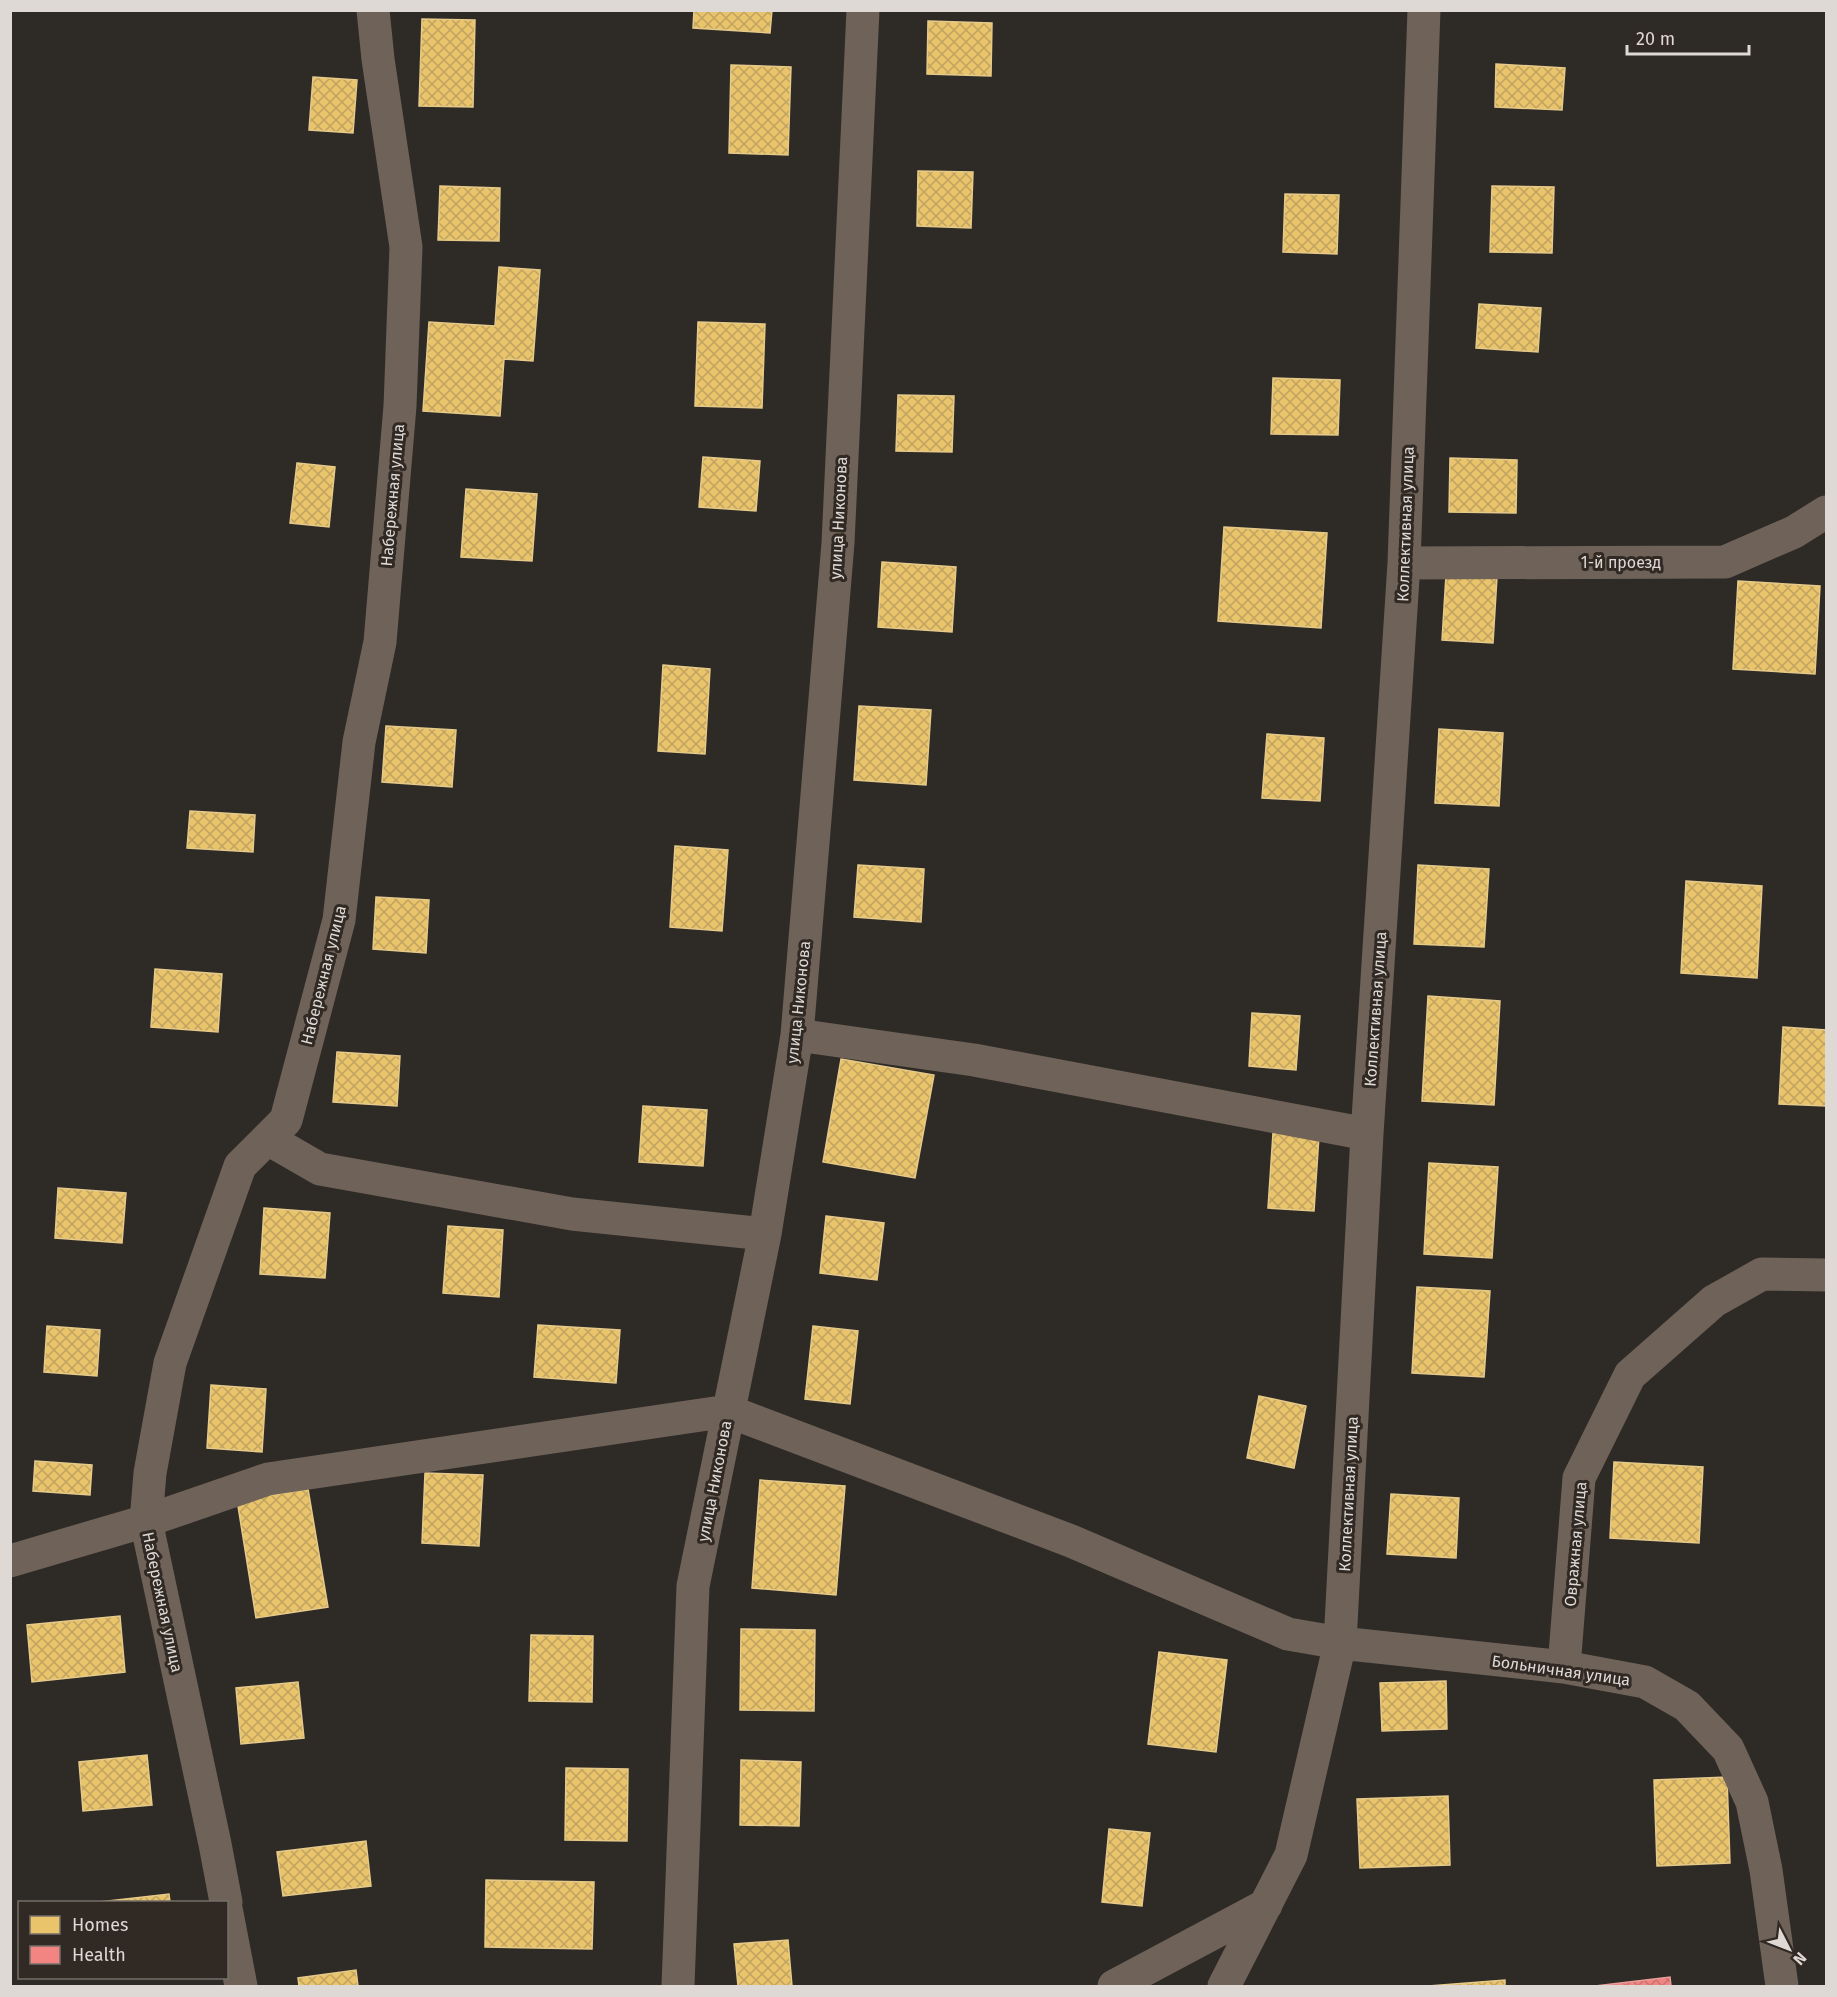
<svg xmlns="http://www.w3.org/2000/svg" width="1837" height="1997" viewBox="0 0 1837 1997" font-family="'Fira Sans',sans-serif">
<defs>
<pattern id="homes-cross-hatch" width="8" height="8" patternUnits="userSpaceOnUse" patternTransform="scale(1.5)"><rect width="8" height="8" fill="#e9c46a"/><path d="M0 0l8 8M0 8l8-8" fill="none" stroke="#c0a360"/></pattern>
<pattern id="health-cross-hatch" width="8" height="8" patternUnits="userSpaceOnUse" patternTransform="scale(1.5)"><rect width="8" height="8" fill="#f28482"/><path d="M0 0l8 8M0 8l8-8" fill="none" stroke="#c67372"/></pattern>
</defs>
<rect width="100%" height="100%" fill="#2e2a26"/>
<!-- homes -->
<path fill="url(#homes-cross-hatch)" stroke="#e6ca8a" stroke-width="1.5" d="M694,10H772L770,33L693,28Z
M422,19L475,20L473,107L419,106Z
M928,21L992,23L991,76L927,74Z
M1496,64L1565,68L1562,110L1495,107Z
M731,65L791,67L788,155L729,153Z
M313,77L357,80L353,133L309,130Z
M918,171L973,172L971,228L917,226Z
M440,186L500,188L499,241L438,240Z
M1492,186L1554,187L1552,253L1490,252Z
M1285,194L1339,195L1337,254L1283,252Z
M499,267L540,270L533,361L504,359L500,416L423,411L429,322L495,326Z
M1479,304L1541,308L1538,352L1476,348Z
M698,322L765,324L762,408L695,406Z
M1273,378L1340,380L1338,435L1271,434Z
M898,395L954,396L952,452L896,451Z
M703,457L760,461L756,511L699,507Z
M1450,458L1517,460L1516,513L1449,512Z
M297,463L335,467L329,527L290,523Z
M466,489L537,494L532,561L461,557Z
M1224,527L1327,533L1321,628L1218,621Z
M882,562L956,567L952,632L878,627Z
M1446,575L1497,577L1493,643L1442,640Z
M1738,581L1820,586L1815,674L1733,669Z
M663,665L710,669L705,754L658,751Z
M859,706L931,710L926,785L854,780Z
M386,726L456,730L452,787L382,782Z
M1439,729L1503,733L1499,806L1435,803Z
M1267,734L1324,738L1320,801L1262,798Z
M190,811L255,815L253,852L187,848Z
M675,846L728,850L722,931L670,927Z
M858,865L924,869L921,922L854,917Z
M1418,865L1489,869L1484,947L1414,944Z
M1686,881L1762,886L1757,978L1681,973Z
M376,897L429,900L426,953L373,949Z
M155,969L222,974L218,1032L151,1027Z
M1428,996L1500,1001L1494,1105L1422,1101Z
M1252,1013L1300,1016L1296,1070L1249,1066Z
M1783,1027L1826,1030V1106L1779,1104Z
M337,1052L400,1056L397,1106L333,1102Z
M841,1059L934,1075L915,1178L823,1162Z
M643,1106L707,1110L703,1166L639,1162Z
M1273,1133L1319,1136L1314,1211L1268,1208Z
M1429,1163L1498,1167L1492,1258L1424,1254Z
M58,1188L126,1193L122,1243L55,1238Z
M264,1208L330,1213L325,1278L260,1274Z
M826,1216L884,1223L877,1280L820,1273Z
M448,1226L503,1230L499,1297L443,1293Z
M1417,1287L1490,1291L1484,1377L1412,1373Z
M538,1325L620,1330L616,1383L534,1377Z
M47,1326L100,1330L97,1376L44,1372Z
M813,1326L858,1331L850,1404L805,1399Z
M211,1385L266,1389L262,1452L207,1448Z
M1259,1396L1306,1406L1294,1468L1247,1458Z
M35,1461L92,1465L90,1495L33,1491Z
M1614,1462L1703,1467L1699,1543L1610,1538Z
M425,1473L483,1475L479,1546L422,1543Z
M760,1480L845,1486L836,1595L752,1588Z
M308,1489L328,1607L256,1618L237,1500Z
M1391,1494L1459,1498L1456,1558L1387,1554Z
M120,1616L125,1672L32,1682L27,1625Z
M741,1629L815,1630L814,1711L740,1710Z
M531,1635L593,1636L592,1702L529,1701Z
M1159,1652L1227,1660L1216,1752L1148,1744Z
M1446,1681L1447,1729L1382,1731L1380,1683Z
M298,1682L304,1738L241,1744L236,1688Z
M147,1755L152,1805L83,1811L79,1762Z
M741,1760L801,1762L799,1826L740,1825Z
M566,1768L628,1769L627,1841L565,1840Z
M1727,1777L1730,1863L1657,1866L1654,1780Z
M1448,1796L1450,1865L1360,1868L1357,1799Z
M1109,1829L1150,1833L1142,1906L1102,1902Z
M366,1841L371,1886L283,1896L277,1852Z
M486,1880L594,1882L592,1949L485,1947Z
M169,1894L170,1902H99Z
M788,1940L792,1986H738L734,1944Z
M356,1970L358,1986H299L298,1978Z
M1505,1980V1986H1428Z"/>
<!-- health -->
<path fill="url(#health-cross-hatch)" stroke="#ec9e9b" stroke-width="1.5" d="M1670,1977L1671,1986H1595Z"/>
<g fill="none" stroke-linecap="round" stroke-linejoin="round">
<!-- minor -->
<path stroke="#6f6258" stroke-width="33" d="M1404,563L1725,562L1794,532L1826,512
M797,1035L974,1060L1367,1134
M268,1139L320,1169L572,1214L765,1234
M10,1561L146,1521L268,1479L728,1411L1071,1541L1288,1634L1340,1643L1564,1667L1645,1682L1687,1706L1728,1749L1752,1802L1766,1870L1782,1986
M1564,1667L1579,1478L1630,1375L1714,1301L1762,1274L1826,1275
M226,1902L215,1844L146,1521L150,1473L170,1363L240,1166L286,1120L339,920L359,742L380,642L400,406L406,247L378,59L373,10
M226,1908L241,1986
M678,1986L693,1586L765,1234L797,1035L838,543L863,10
M1114,1986L1266,1905
M1224,1986L1291,1855L1340,1643L1367,1134L1404,563L1424,10"/>
</g>
<g text-anchor="middle" stroke-width="6" stroke-linejoin="round" paint-order="stroke">
<!-- street labels -->
<g font-size="16" fill="#ded9d5" stroke="#312923">
<text transform="translate(392 495) rotate(-85)" y="6">Набережная улица</text>
<text transform="translate(838 518) rotate(-87)" y="6">улица Никонова</text>
<text transform="translate(1405 524) rotate(-88)" y="6">Коллективная улица</text>
<text x="1621" y="568">1-й проезд</text>
<text transform="translate(323 975) rotate(-76)" y="6">Набережная улица</text>
<text transform="translate(798 1002) rotate(-84)" y="6">улица Никонова</text>
<text transform="translate(1375 1009) rotate(-86)" y="6">Коллективная улица</text>
<text transform="translate(714 1481) rotate(-79)" y="6">улица Никонова</text>
<text transform="translate(1348 1494) rotate(-87)" y="6">Коллективная улица</text>
<text transform="translate(1575 1544) rotate(-85)" y="6">Овражная улица</text>
<text transform="translate(163 1602) rotate(78)" y="6">Набережная улица</text>
<text transform="translate(1561 1670) rotate(8)" y="6">Больничная улица</text>
</g>
</g>
<!-- border -->
<rect width="1837" height="1997" fill="none" stroke="#ded9d5" stroke-width="24"/>
<!-- legend -->
<rect x="18" y="1901" width="210" height="78" fill="#312923" stroke="#766f6a" stroke-width="1.5"/>
<rect x="30" y="1916" width="30" height="18" fill="#e9c46a" stroke="#766f6a" stroke-width="1.5"/>
<text x="72" y="1931" font-size="18" fill="#ded9d5">Homes</text>
<rect x="30" y="1946" width="30" height="18" fill="#f28482" stroke="#766f6a" stroke-width="1.5"/>
<text x="72" y="1961" font-size="18" fill="#ded9d5">Health</text>
<!-- north arrow -->
<g transform="translate(1789 1949) rotate(132)" stroke="#312923" stroke-width="4.5" paint-order="stroke">
<path d="M0-4.5L10 22L0 15L-10 22Z" fill="#ded9d5"/>
<text y="-9" font-size="16" font-weight="bold" text-anchor="middle" fill="#ded9d5">N</text>
</g>
<!-- scale -->
<path d="M1627 45v9h122v-9" fill="none" stroke="#ded9d5" stroke-width="3"/>
<text x="1636" y="45" font-size="18" fill="#ded9d5" stroke="#312923" stroke-width="4.5" paint-order="stroke">20 m</text>
</svg>
